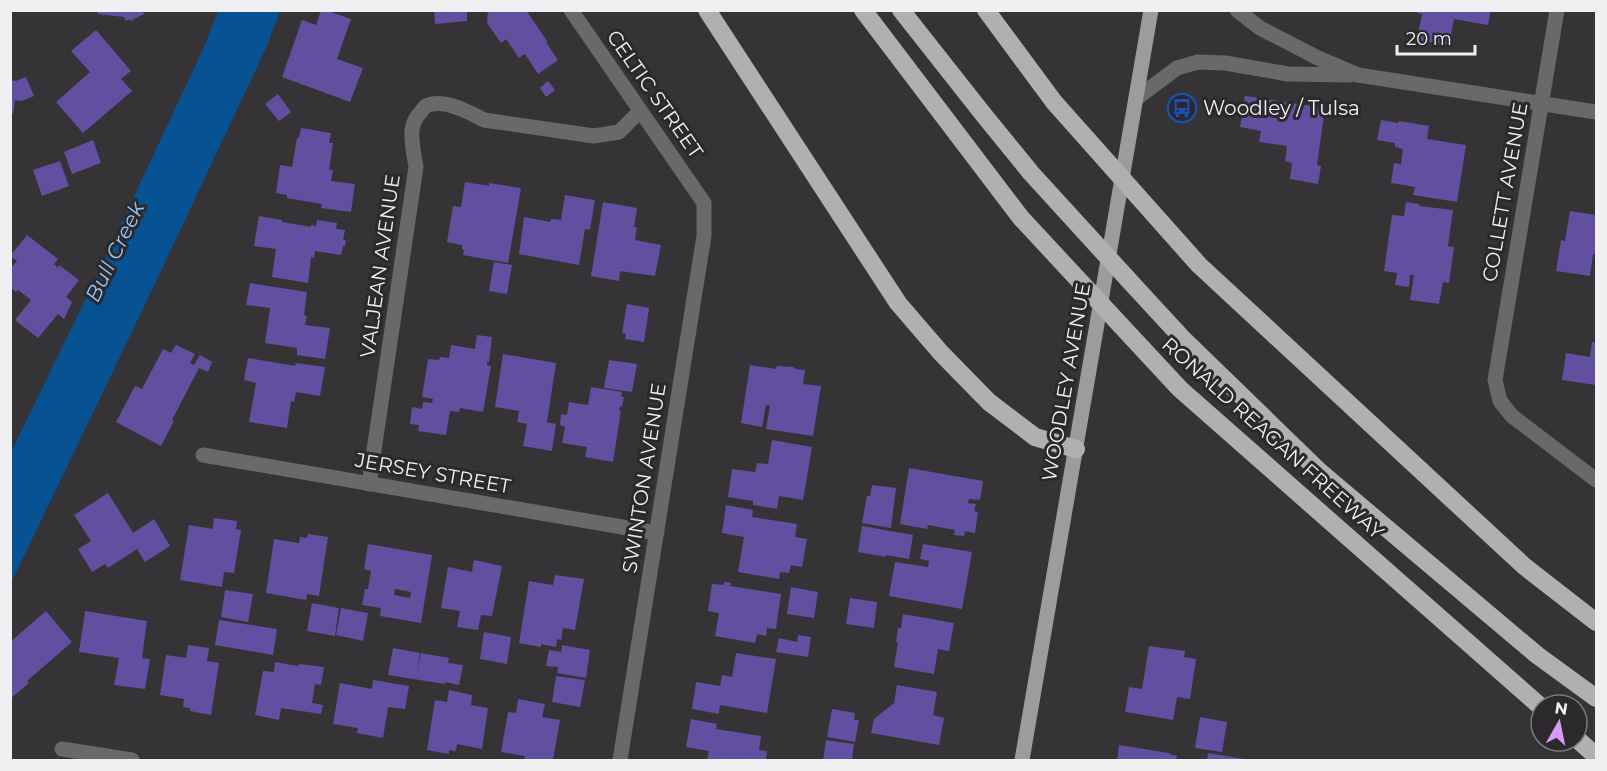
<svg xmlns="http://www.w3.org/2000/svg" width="1607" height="771" viewBox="0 0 1607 771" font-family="Montserrat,sans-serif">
<rect width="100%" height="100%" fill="#353336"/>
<!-- water -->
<path fill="#075293" d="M218,11H280L267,46L152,290L11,583V452L92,286L204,47Z"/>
<!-- building -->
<path fill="#61509f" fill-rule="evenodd" d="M97,10H147L143,12L144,14L130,21V19L126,21L124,17L98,14Z
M321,10H326L351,19L337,59L363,68L350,102L282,77L302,20L316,25Z
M434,10H467V21L435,24Z
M488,10H526L547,41L546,42L558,60L538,74L525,54L519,58L506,39L501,43L487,23Z
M1418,10H1491L1488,25L1454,19L1449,45L1417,40L1422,14L1417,13Z
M96,30L131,71L121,79L132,91L83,133L56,102L90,72L71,51Z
M26,77L34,96L22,101L15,100L13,114L10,113V80L16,81Z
M548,81L555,90L546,97L540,88Z
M278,94L291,112L279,121L265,104Z
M1245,96L1325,108L1317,165L1321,166L1318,184L1290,179L1292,163L1285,161L1287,146L1259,142L1261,131L1240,127Z
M1381,120L1398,123L1399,121L1429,126L1427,139L1466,145L1457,202L1413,195L1415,187L1391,183L1394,163L1401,164L1403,149L1395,147V143L1377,140Z
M301,128L331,133L329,143H333L329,170H333L331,181L355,184L351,212L321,208L322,204L287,198V195L276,193L280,165L292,167L297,138H299Z
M93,140L101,163L72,174L64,152Z
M60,161L69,186L42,196L33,170Z
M465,182L489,186V183L521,188L508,263L463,255L464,250L462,249V245L447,242L453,206L461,207Z
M565,195L595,200L590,230L585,229L579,265L519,254L524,217L550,222L551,219L561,220Z
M603,202L637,208L634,227H637L635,240L661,245L655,276L620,271L619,281L591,276Z
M1406,202L1419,204V206L1453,210L1448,246L1454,247L1449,283L1443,282L1439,304L1410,300L1414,275H1410L1409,287L1395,285L1397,273L1384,271L1392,215L1404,216Z
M1570,211L1596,215V254H1593L1590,276L1556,271L1561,240L1565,241Z
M259,216L282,220V222L311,227V225L316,226L317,220L337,223L336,229L345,230L343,240H346L345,246H343L341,255L315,251L314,258L311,257L308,283L272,277L276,249L254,246Z
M27,235L58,259L54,264L58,268L59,265L79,280L66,297L72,302L64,319L58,314L38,338L15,320L31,300L18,290L16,292L10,287V269L17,261L10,256Z
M494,262L512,265L507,294L489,291Z
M250,283L307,292L304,315L307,316L305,325L330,328L325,359L297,355V348L265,343L270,308L246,305Z
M627,304L649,308L644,342L625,339L626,334L622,333Z
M477,335L492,337L489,362L487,361V365L491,366L483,412L460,408L459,412L450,411L446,435L418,431L419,425L410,424L412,407L422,409L423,402L432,403L433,399L422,397L428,359L439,360L440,357L449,358L451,345L475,349Z
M1592,342L1596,343V385L1562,380L1566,353L1590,357Z
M176,345L195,354L190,363L194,365L200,355L212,362L208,372L199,368L172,420L174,421L161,446L116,422L135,386L142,389L163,349L171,353Z
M503,354L556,363L547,422L556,424L552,451L523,446L527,424L517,422L519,411L495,407Z
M248,358L295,366L296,363L325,367L320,396L296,392L294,402L291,401L287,428L249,422L256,383L244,380Z
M609,360L637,364L632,392L604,388Z
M750,365L776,369L777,366L793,367L796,369L805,370L803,384L821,386L813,436L766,429L770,406L766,405L762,427L741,423Z
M591,387L622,392L621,397H624L622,407L620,406L619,411H621L613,462L585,457L587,447L562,443L565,427L560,425L561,414L567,415L569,402L588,405Z
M772,440L812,447L803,500L779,496L777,509L753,505V501L728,497L732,469L755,472L757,463L768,464Z
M909,468L983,481L980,500L969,499L968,503L976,504L974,511L978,512L975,533L965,531L964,536L954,535L955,530L928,525L927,529L900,524Z
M872,485L896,488L891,528L862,523L867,496H870Z
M108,493L133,533L154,519L170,546L145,562L137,549L108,568L105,564L92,572L78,549L91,541L74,515Z
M726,505L753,510L752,517L797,524L795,537L807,539L802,567L791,565L789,573L780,572L779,579L738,572L744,537L722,533Z
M214,518L237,521L236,529L241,530L234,573L224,572L222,587L180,580L189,525L213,529Z
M862,526L913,535L909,559L886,555V557L858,552Z
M308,534L328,537L319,596L307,594L306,600L266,593L274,539L299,543L300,537L307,538Z
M368,544L432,555L421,623L380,616L381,608L362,605L365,589H368L371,571L364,569ZM395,589L411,592L410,598L394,595Z
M923,544L972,552L962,609L889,596L895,562L928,567L929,561L920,559Z
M474,560L502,566L492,616L481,615L478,630L457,627L460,611L441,608L448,567L472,572Z
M555,575L584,579L575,630L563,628L561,640L557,639L556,647L541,644V647L519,643L529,581L553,585Z
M724,582L731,583L730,586L781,594L776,629L767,628L766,636L757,634L755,643L715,636L719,613L708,611L712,584L724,585Z
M791,587L818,592L814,618L787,614Z
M225,590L253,594L248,622L221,617Z
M850,598L877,602L874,628L846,624Z
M312,603L339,608L335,636L307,631Z
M341,608L368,613L363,641L336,635Z
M46,611L72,642L27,681L29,683L10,699V642Z
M85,611L147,621L142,658L150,659L145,689L114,685L119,658L79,652Z
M903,614L954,623L949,651L938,649L934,674L894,667L898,642H896L898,628H901Z
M219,620L277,629L273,655L215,645Z
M484,632L511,637L507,664L480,659Z
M798,635L811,637L808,657L776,652L779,638L797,642Z
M188,645L209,648L207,661L219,663L211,715L190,711V708L183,707L184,699L160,695L166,655L186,658Z
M562,645L590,650L586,678L557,673L558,667L546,666L549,650L561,652Z
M1149,646L1185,651L1184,657L1196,659L1190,699L1177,697L1173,720L1125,712L1129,687L1142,689Z
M393,648L420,653L417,673L421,653L449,658L448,663L463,665L459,685L445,682V684L388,675Z
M736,653L776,659L767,713L720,705L719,714L692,709L696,682L720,686L722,675L732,677Z
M275,662L298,666L299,664L324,667L321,685L315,684L312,703L323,705L321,714L281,708L279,720L255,715L263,671L274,672Z
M556,676L585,680L580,707L552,702Z
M373,680L409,686L405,709L388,707L383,738L357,733L358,728L333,724L340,683L372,689Z
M897,685L937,692L933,715L944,718L939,745L871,733L874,719L894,703Z
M449,690L472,695L471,705L488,708L482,749L457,744L456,751L449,750V754L427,750L435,700L447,702Z
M518,699L545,704L542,717L560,720L553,760H524L525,756L501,752L508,712L516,713Z
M832,709L855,713L854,720H859L855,742L827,737Z
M1200,717L1227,722L1222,752L1195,748Z
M691,719L717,724L716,729L761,736L759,750L767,751L766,760H707L709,751L686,747Z
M826,740L854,744L852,760H823Z
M1119,745L1169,753V754L1177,756L1176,760H1117Z
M1208,753L1244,759V760H1207Z"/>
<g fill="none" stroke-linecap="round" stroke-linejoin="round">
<!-- minor -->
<path stroke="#686968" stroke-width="15" d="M571,10L704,203V236L620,760
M1557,10L1495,380L1500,401L1512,416L1596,480
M203,455L657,533
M369,484L416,167C414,155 411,142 412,130C413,124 416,117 420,113C422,111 423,108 426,106C443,98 469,112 484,120L594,136L619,132L640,111
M62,749L132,760"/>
<!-- tertiary -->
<path stroke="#686968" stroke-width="15" d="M1237,10L1260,28L1318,58L1358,75L1596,112
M1137,98L1177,68L1198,62L1225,63L1288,74L1350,75"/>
<!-- primary -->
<path stroke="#9b9d9a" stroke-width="15" d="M1022,760L1151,10"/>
<!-- motorway -->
<path stroke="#afb1ae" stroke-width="18" d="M707,10L898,303L941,353L989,402L1035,437L1076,449
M863,10L1021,218L1180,389L1541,707
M901,10L983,114L1031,173L1136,288L1184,340L1320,472L1537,655L1596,698
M986,10L1054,102L1199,265L1524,566L1596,622
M1577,739L1596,756"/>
</g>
<!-- icons -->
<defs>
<g id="bus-ring" transform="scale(1.5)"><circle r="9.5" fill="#2b292c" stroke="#1a4fb4" stroke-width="1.5"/><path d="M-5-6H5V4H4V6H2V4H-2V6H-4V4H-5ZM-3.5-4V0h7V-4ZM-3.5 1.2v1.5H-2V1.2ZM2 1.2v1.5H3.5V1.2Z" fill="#1a4fb4"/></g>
</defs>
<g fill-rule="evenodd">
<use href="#bus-ring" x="1182" y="108"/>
</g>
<g text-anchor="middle" stroke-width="6" stroke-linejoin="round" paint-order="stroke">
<!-- street labels -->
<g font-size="20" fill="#f0eff1" stroke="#2b292c">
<text transform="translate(655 94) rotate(55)" y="7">CELTIC STREET</text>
<text transform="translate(1505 192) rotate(-80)" y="7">COLLETT AVENUE</text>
<text transform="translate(380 266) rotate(-82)" y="7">VALJEAN AVENUE</text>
<text transform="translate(1066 382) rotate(-80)" y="7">WOODLEY AVENUE</text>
<text transform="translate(1273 438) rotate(42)" y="7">RONALD REAGAN FREEWAY</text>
<text transform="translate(433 473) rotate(10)" y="7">JERSEY STREET</text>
<text transform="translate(644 478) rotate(-81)" y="7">SWINTON AVENUE</text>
</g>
<!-- poi labels -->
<g font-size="20" fill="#f0eff1" stroke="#2b292c" text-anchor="start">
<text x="1203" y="115">Woodley / Tulsa</text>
</g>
<!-- water labels -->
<g font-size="21" font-style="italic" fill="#95c6fc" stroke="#2b292c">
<text transform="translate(115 252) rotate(-64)" y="7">Bull Creek</text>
</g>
</g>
<!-- border -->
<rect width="1607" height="771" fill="none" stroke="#f0eff1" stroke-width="24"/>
<!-- north arrow -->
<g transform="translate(1559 723) rotate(9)"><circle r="28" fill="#2b292c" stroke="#7a787b" stroke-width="1.5"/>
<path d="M0-4.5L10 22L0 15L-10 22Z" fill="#d69bf9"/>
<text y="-9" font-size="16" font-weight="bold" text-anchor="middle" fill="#f0eff1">N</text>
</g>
<!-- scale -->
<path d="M1397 45v9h78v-9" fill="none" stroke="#f0eff1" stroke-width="3"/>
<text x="1406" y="45" font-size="18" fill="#f0eff1" stroke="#2b292c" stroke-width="4.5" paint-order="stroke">20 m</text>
</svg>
